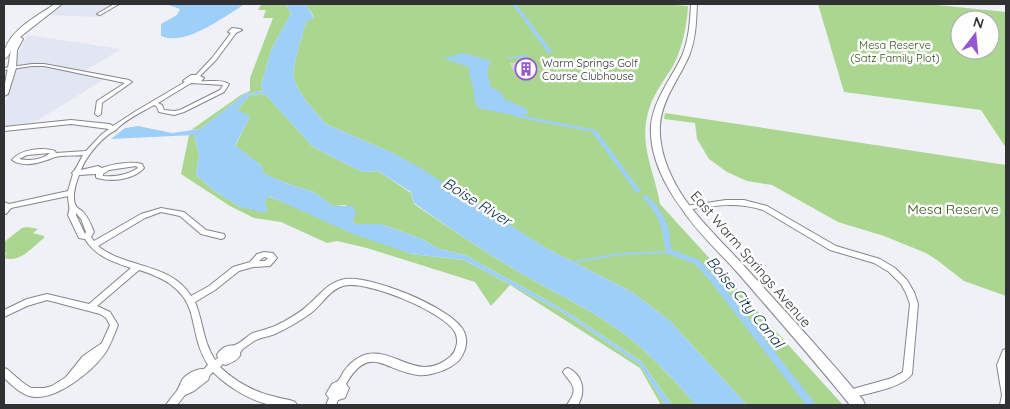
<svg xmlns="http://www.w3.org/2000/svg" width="1010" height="409" viewBox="0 0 1010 409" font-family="Quicksand,sans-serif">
<rect width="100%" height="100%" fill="#eff1f7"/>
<!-- built -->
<path fill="#e1e6f2" d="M62,4H121L101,17L47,15Z
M28,35L121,49L85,71L111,75L35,122L4,126V110L18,54Z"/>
<!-- green -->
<path fill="#aad690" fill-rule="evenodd" d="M257,4H285L291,13L271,50L261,86L263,91L245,94L200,129L191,130L241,95L250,91V78L273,18H263L266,10H258L261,5Z
M306,4H663L688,6C687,26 682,49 673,66C665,79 655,92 650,106C637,143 654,169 660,204L843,405H747L670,321L632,292L546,248L395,154L326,124L306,101L297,87L293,75L296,57L306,22L314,17Z
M818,4H928L1006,12V148L981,110L844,92ZM960,20H990V50H960Z
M265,94L313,147L362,172L378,171L411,193L414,204C449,228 485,252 522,274C559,295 598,313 632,340C656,360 676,382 696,405H672L642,362L564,310L467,256L437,248L422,239L381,224H356L352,221L346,205L333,206L314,192L288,184L262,173V166L235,146L249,119L237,110L250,95Z
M665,113L1006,165V296L964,281L937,260L926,253L884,236L838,222L772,185L747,181L727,172L709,159L697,139L695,123L664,119Z
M189,135H194L199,155L196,175L213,190L240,207L264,203L268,196L411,254L464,260L562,312L640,365L665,405H661L640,368L510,285L491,306L475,282L367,248L337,241L327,243L281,222L254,218L230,206L181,174Z
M27,227L38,229L33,233L44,236V238C31,248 21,263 4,258L6,253L4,252V242L22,228Z"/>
<!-- water -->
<path fill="#9ecff8" d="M166,4H245C225,16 185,47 161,36V24L177,15L180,9Z
M285,4H306L314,18L306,22L296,57L293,75L297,87L306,101L326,124L395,154L417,166L546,248L632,292L670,321L747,405H696C676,382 656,360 632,340C598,313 559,295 522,274C485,252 449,228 414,203L411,192L378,171L362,172L313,147L265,94L250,95L237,110L249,115V119L235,145L263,167V173L288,184L314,192L333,206H354L356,215L352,221L356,224H381L422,239L437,248L467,256L564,310L642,362L672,405H665L640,365L562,312L464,260L411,254L353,234L269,196L264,203L268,208L265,213L240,207L213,190L196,175L199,155L194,135L111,139L125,128L138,126L172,133L200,129L245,94L263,91L261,86L271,50L291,13Z
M464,53L491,61L487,72L491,87L502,93L504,99L527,109L528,114L518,116L478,108C473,100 475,96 473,88C471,80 469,76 469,67L443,58Z"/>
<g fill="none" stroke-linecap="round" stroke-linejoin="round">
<!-- stream -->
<path stroke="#9ecff8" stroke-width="2" d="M573,262L621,254L670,252"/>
<!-- canal -->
<path fill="#9ecff8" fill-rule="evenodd" d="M512,4H516L552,51V53H548Z
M525,55H527V57L509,59L507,58L509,57Z
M513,109L520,115L596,130L640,190L641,191L640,192H636L592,132L516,117L510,111Z
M645,195C656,201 666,218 669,231C670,237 670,244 672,250L699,260L717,278L814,402L815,405H806L711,282L695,264L668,254C663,245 664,236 661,227C658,215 650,206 642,197Z"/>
</g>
<!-- building -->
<path fill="#d2d4d9" d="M519,62L520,64L535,62L540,70H535L536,73L516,76L510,63Z"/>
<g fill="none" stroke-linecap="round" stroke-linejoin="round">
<!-- street casing -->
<g stroke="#84868b" stroke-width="2">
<path id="street" d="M114,4H119L100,15L97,14Z
M232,28L240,29L242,30L236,33L216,60L200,76L204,78L201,81C210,82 221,79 229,84L224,92L184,112L174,115L159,112L157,107L154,105C142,112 123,121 116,130C103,136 86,156 81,170L98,166L102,168C111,164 133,161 142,164L144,168C133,180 112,182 97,178L96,177V174L79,175C76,183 71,198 76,206C77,208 81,210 82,211C88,216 91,225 94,232L91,237L94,241L141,214L161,208L184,212L206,230L224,234L225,236L224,238L221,239L201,234L180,216L161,212L145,218L98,246C126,269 170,262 191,296L209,286L233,267L250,262L257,254L264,252L273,253L277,258L270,266L253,267L239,271L215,290L195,302C203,321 203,342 215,360L218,358L217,355C219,351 223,347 228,346C230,345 233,346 235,345C241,343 246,337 251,334C257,331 263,331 269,328C274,327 278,324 283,322C292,317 301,312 308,305C320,295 328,282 345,279C370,275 447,306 462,328C468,337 467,347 462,356C458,363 451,367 444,370C436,373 427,376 418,375C386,372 370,342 346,384L349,388L345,398L338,400L336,405H326L329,398L326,394L332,384C340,381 340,378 344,371C350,363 358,356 368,354C397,349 419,384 451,356C454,353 455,351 456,347C458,342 457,337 455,332C444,312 365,279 343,286C329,290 322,305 311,313C300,321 288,328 275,334C268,337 261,337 254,341C250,344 245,347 242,350C237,356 243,351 239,357C236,361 230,363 226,365L223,364L220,367C236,382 254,392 276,397C282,399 289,399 295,402L297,405C289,405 280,406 272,405C252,402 228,387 213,372L210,375L208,380L194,391L185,395L177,405H166C169,400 173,396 176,392C179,388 180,384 182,380C186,374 197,368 204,369L208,365C197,348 196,332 191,313C184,288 162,277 139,270L97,306L110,312L118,325C114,335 110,347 103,356C90,373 58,398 36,397C23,397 13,386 4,378V368L7,369L22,382L31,388H44L52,386L66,377L83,356L102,343L110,325L106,318L100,314L47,300L27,306L4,317V310L27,299L47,294L89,304L131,268C113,262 95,256 85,239L79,238L68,215C71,207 68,204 68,196L11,208L6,214H4V202L9,204L68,191L73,174L72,173C76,170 80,160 83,155C75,156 62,155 55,157C52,158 50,159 47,160C36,164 22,167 12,160C21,149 42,147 55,151L56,153L86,151L102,134L109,129L71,124L4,131V127L71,120L109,124L113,126L136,111L185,82L183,81L184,80L191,75H196L212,58L231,33L228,32ZM191,83L223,85L220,90L180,110L174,111L164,110L162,105L158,103ZM50,153C42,160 30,161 19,159L27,155ZM136,166L138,168C127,175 115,177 103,176V174L109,170ZM76,213L81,219L86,232L85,234L76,215ZM264,257L268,258L265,261H259Z
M32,64H44L129,80L132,82L102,103L101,114L98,116L95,114L97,101L125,83L44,66H32L4,70V68Z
M726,200H744L767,206L836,246L880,259L895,268L907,280L914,292L918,304L912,374C903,388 865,394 849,398L846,397L844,394L846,391L849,390L892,378L903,372L910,304L906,293L901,284L889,272L874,263L830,250L763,210C736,201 712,206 686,210L683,208L686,206Z
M1006,349V405H1000L1002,395L997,365L1003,350Z
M568,368C583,375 586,391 578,405H567C569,401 572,398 573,394C576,385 567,379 563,372L565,369Z"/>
</g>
<!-- secondary casing -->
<g stroke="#84868b" stroke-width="2">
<path id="secondary" d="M55,4H62L20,37L23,39L17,50L16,68L8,94L4,96C4,86 6,78 8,68C10,59 9,52 14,44C11,49 9,58 4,59C2,34 37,16 55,4Z
M691,4H697C696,22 696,39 689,56C679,79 662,99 660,125C658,153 673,184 689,205C706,227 727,247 745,267C785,311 825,354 863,400L865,405H850C813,359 775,316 737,272C719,252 697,232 682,209C665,186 649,155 651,125C654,99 671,79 682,56C689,39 690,22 691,4Z"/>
</g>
<!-- street -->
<use href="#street" fill="#fff" fill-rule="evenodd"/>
<!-- secondary -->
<use href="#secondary" fill="#fff" fill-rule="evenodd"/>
</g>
<!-- icons -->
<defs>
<g id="building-ring" transform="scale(1.125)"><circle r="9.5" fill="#fefefe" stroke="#9557ce" stroke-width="1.5"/><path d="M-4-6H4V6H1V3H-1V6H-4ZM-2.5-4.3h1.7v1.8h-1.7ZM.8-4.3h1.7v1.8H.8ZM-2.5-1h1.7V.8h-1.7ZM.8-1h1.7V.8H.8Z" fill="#9557ce"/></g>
</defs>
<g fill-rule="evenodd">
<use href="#building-ring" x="526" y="69"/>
</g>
<g text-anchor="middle" stroke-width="5" stroke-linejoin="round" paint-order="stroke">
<!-- far-park labels -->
<g font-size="11" fill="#2d4f13" stroke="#fefefe">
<text x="895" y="49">Mesa Reserve<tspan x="895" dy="13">(Satz Family Plot)</tspan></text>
</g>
<!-- far-poi labels -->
<g font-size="11" fill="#303133" stroke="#fefefe" text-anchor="start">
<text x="542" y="67">Warm Springs Golf<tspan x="542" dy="13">Course Clubhouse</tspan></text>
</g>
<!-- park labels -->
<g font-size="14" fill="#2d4f13" stroke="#fefefe">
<text x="953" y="214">Mesa Reserve</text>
</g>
<!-- street labels -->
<g font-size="14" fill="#303133" stroke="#fefefe">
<text transform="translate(751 259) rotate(49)" y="5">East Warm Springs Avenue</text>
</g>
<!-- water labels -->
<g font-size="15" font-style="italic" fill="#062d47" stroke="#fefefe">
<text transform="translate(477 202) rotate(32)" y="5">Boise River</text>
<text transform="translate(745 302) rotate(51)" y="5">Boise City Canal</text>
</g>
</g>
<!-- border -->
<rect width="1010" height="409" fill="none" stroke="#303133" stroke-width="10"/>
<!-- north arrow -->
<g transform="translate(975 35) rotate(16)"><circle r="24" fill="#fefefe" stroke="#acacad"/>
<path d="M0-4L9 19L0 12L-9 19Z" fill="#9557ce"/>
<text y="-8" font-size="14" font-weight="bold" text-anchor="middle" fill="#303133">N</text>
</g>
</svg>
